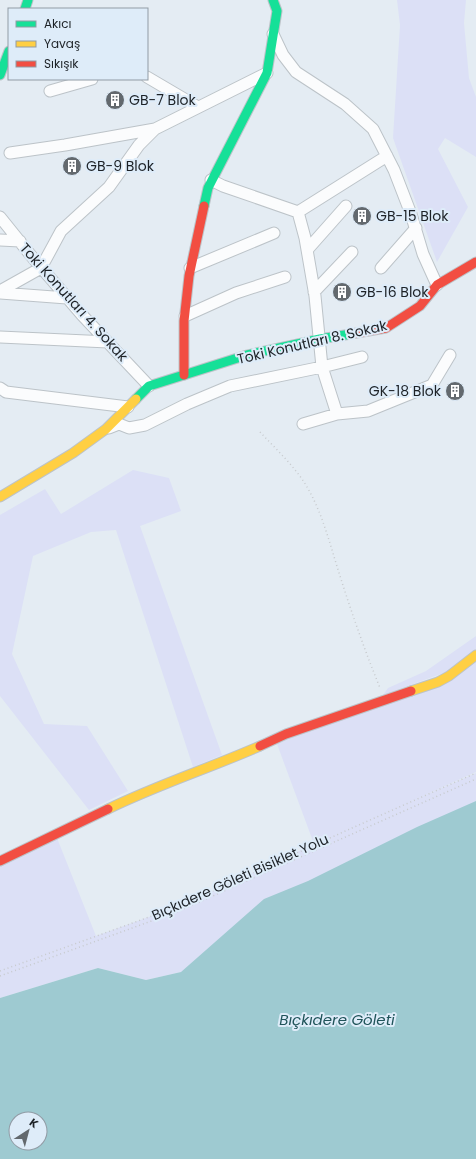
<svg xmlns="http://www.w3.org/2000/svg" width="476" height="1159" viewBox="0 0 476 1159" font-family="Poppins,sans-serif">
<rect width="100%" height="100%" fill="#e4ecf3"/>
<!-- green -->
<path fill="#dce0f6" d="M397,0H466L464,23L469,78L476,97V157L445,138L438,149L468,207L437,262L393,138L400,25Z
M133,470L169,478L181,511L140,526L222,755L193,767L116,530L91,532L33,556L12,654L44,724L87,726L128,791L89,810L0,696V515L45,489L61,514Z
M476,636V650L449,671L383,695L388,688L426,671Z
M476,660V772L412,801L476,773V1159L181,972L146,980L98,968L0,998V866L57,838L96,936L185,904L314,844L277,744Z"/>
<!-- water -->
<path fill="#9ecad1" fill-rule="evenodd" d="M476,801V1159H0V998L98,968L146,980L181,972L264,899L308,881L417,827ZM16,1119H40V1143H16Z"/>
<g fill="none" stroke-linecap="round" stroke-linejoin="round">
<!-- street casing -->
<g stroke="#bcc3c8" stroke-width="13">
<path id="street" d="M273,34L283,55L296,72L345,104L373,129L394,170L411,214L423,254L437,285
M147,77L198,107
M50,91L92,79
M10,153L65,145L155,129
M211,180L223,186L298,212L387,156
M298,212L305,238L315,296L322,367L337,414
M0,217L33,258L82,315L149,386
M0,240L20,241
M307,250L346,206
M190,268L274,233
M381,268L416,228
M0,291L41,268L61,231L109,187L139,145L155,129L267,73
M314,292L352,252
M0,293L67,298
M185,316L236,293L285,277
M0,337L108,342
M0,388L6,392L128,407
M303,424L337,414L368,411L432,385L450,355
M109,428L119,424L129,428L145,425L187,404L230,386L322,367L362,357"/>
</g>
<!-- fast casing -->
<g stroke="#bcc3c8" stroke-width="11">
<path id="fast" d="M25,9L28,0
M0,75L9,51
M204,206L208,188L267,73L277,11L273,0
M136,399L149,386L247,355L320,339L351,334"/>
</g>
<!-- slow casing -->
<g stroke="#bcc3c8" stroke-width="11">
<path id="slow" d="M0,497L73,453L106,429L136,399
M411,691L438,682L449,676L476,655
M108,809C157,785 210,768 260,746"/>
</g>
<!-- jam casing -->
<g stroke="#bcc3c8" stroke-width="11">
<path id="jam" d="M351,334L386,328L420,306L437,285L476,262
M184,375V321L189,276L204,206
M260,746L286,734L411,691
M0,861L108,809"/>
</g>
<!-- path -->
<path stroke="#c7cacd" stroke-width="1.5" stroke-dasharray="1 3" stroke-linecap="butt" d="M260,432C275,448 292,464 304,482C322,510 330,545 340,576C352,614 365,651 380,688
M0,971L185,904L352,828L476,773
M0,976L179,911L476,779"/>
<!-- street -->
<use href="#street" stroke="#fbfcfd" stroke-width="11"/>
<!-- fast -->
<use href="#fast" stroke="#16e098" stroke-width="9"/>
<!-- slow -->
<use href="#slow" stroke="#ffcf43" stroke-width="9"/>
<!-- jam -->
<use href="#jam" stroke="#f24e42" stroke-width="9"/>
</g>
<!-- icons -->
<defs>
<g id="building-disc" transform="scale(1)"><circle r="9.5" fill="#63696e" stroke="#deecf9"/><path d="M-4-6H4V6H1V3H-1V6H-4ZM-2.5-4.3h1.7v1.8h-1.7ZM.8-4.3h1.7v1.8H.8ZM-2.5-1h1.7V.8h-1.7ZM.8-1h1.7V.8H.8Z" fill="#fff"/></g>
</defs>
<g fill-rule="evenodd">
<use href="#building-disc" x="115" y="100"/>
<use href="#building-disc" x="72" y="166"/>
<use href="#building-disc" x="362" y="216"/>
<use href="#building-disc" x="342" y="292"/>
<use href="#building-disc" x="455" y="391"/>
</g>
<g text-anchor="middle" stroke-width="4" stroke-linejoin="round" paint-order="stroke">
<!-- poi labels -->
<g font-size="14" fill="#1d2227" stroke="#deecf9" text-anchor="start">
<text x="129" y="105">GB-7 Blok</text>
<text x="86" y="171">GB-9 Blok</text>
<text x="376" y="221">GB-15 Blok</text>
<text x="356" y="297">GB-16 Blok</text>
<text x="441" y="396" text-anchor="end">GK-18 Blok</text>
</g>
<!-- street labels -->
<g font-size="14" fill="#1d2227" stroke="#deecf9">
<text transform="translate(74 302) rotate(48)" y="5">Toki Konutları 4. Sokak</text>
<text transform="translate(312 342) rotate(-13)" y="5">Toki Konutları 8. Sokak</text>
<text transform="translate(240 877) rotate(-24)" y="5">Bıçkıdere Göleti Bisiklet Yolu</text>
</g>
<!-- water labels -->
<g font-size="15" font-style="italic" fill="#20545a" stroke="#deecf9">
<text x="337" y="1025">Bıçkıdere Göleti</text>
</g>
</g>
<!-- legend -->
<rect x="8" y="8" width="140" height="72" fill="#deecf9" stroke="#919ba5"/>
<rect x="16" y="21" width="20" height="6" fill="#16e098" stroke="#919ba5"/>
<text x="44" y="28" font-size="12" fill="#1d2227">Akıcı</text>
<rect x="16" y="41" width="20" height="6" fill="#ffcf43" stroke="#919ba5"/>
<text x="44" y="48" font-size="12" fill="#1d2227">Yavaş</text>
<rect x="16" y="61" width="20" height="6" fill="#f24e42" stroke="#919ba5"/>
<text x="44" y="68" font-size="12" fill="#1d2227">Sıkışık</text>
<!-- north arrow -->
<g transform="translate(28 1131) rotate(36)"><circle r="19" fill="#deecf9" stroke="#919ba5"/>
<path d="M0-3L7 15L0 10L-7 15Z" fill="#63696e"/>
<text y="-6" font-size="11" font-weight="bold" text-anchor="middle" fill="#1d2227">K</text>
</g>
</svg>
